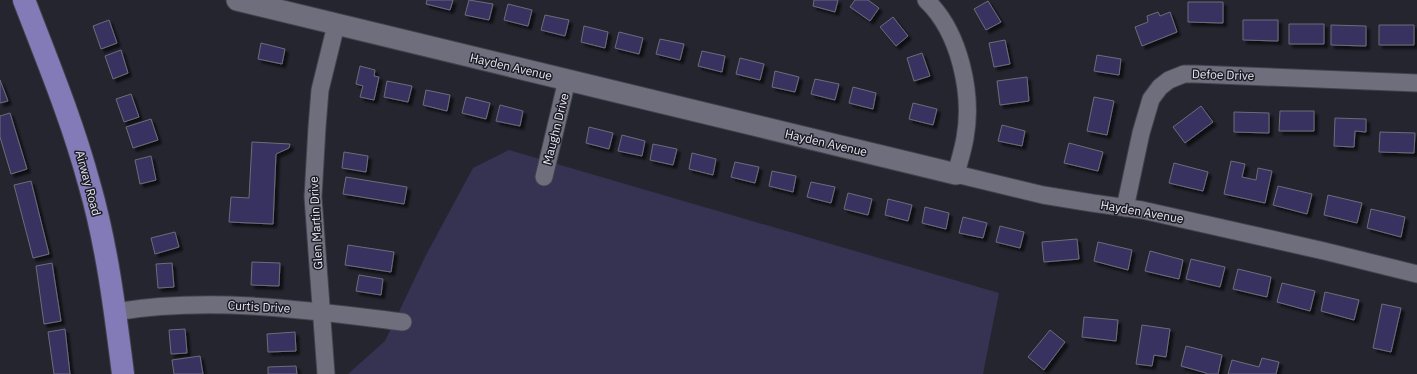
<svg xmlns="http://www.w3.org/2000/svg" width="1417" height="374" viewBox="0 0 1417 374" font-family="'IBM Plex Sans',sans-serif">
<defs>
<filter id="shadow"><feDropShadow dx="3.5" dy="3.5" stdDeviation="1" flood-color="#0009"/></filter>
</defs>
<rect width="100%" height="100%" fill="#252530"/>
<!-- green -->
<path fill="#353252" d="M509,150L999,293L983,374H348L385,341L426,255L473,168Z"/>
<!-- building -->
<path fill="#383160" stroke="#6d6c79" filter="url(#shadow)" d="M427,0H453L450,10L426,4Z
M469,0L493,4L489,20L465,15Z
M814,0H838L835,12L813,6Z
M855,0H868L879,8L870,21L850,7Z
M988,1L1001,22L986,30L974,9Z
M1188,2H1223V23L1188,22Z
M508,4L532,10L528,26L504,20Z
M1158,12L1160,16L1170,12L1177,32L1142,46L1135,27L1148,22L1147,16Z
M545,15L569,20L565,36L541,30Z
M893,17L908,36L896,46L880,27Z
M109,20L117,43L101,49L93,26Z
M1243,20H1278V41L1243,40Z
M1289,24H1324V44H1289Z
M1331,25L1366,26V46L1331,45Z
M1379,25H1414V45H1379Z
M584,26L608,32L605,48L581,42Z
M619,32L643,38L639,54L615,48Z
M660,39L684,44L680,60L656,54Z
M1005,40L1010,64L994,67L989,43Z
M261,43L285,49L282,64L258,59Z
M121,50L128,73L113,79L105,56Z
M702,51L725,56L722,72L698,66Z
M922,53L930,76L914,81L907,58Z
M1097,55L1121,59L1119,75L1094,71Z
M740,58L764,64L760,80L736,74Z
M360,66L375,70L374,76L379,77L374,100L360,97L363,86L356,84Z
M775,71L799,77L795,92L772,87Z
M1027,77L1029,101L1000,105L997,81Z
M815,79L839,84L835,100L811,94Z
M0,80L8,101L0,103Z
M387,81L412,86L408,102L384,97Z
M853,87L876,93L873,109L849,103Z
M426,90L450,95L447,111L423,105Z
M131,94L139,117L124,122L116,99Z
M466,97L490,103L486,119L462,113Z
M1094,97L1114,101L1107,135L1087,131Z
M913,103L937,109L933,125L909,119Z
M500,105L523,111L520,126L496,121Z
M1201,106L1213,122L1185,143L1173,127Z
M1280,111H1314V131H1279Z
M1234,112L1269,113V133L1234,132Z
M10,113L27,169L11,174L0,137V116Z
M1335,118L1366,119V132L1355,131L1354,147L1334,146Z
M151,119L158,140L133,148L126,127Z
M1002,125L1025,131L1022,146L998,141Z
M589,127L613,133L609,149L586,143Z
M1380,132L1415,133L1414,153L1379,152Z
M622,135L645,141L642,156L618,151Z
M252,142L290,144L289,148L276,154L273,224L229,222L231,197L249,198Z
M1069,143L1103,152L1098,171L1064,163Z
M653,144L677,149L673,165L650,160Z
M344,152L368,156L366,172L342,168Z
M692,153L716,159L713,175L689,169Z
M151,156L156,180L140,184L135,160Z
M1231,161L1245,164L1242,177L1256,180L1258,168L1272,171L1265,203L1224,194Z
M735,162L759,167L755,183L731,177Z
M1174,163L1208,172L1203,191L1169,183Z
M772,171L796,176L793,192L769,186Z
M346,177L407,187L404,204L343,194Z
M31,181L49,254L33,258L14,185Z
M811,182L835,187L831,203L807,197Z
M1278,186L1312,194L1307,214L1273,205Z
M848,193L872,199L868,215L844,209Z
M1328,195L1362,203L1357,223L1324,215Z
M888,199L912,205L908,221L885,215Z
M925,207L949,213L946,229L922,223Z
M1371,209L1405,217L1401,237L1367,228Z
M963,217L987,223L983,238L959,233Z
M1000,226L1024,232L1020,248L996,242Z
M175,232L179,247L155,254L151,238Z
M1077,239L1079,259L1044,262L1042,242Z
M1098,242L1132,250L1128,270L1094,261Z
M348,245L394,252L391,272L345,265Z
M1150,251L1183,260L1179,279L1145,271Z
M1191,259L1225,267L1220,287L1186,279Z
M252,262L280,263L279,286L251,285Z
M52,263L61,321L44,324L36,266Z
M172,263L174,287L158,288L156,264Z
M1238,269L1271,277L1267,297L1233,289Z
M359,275L383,279L381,295L356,291Z
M1282,283L1315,291L1310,311L1277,302Z
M1325,292L1359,300L1354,320L1321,311Z
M1382,304L1401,308L1391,352L1373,348Z
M1084,317L1118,320L1116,341L1082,337Z
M1142,325L1170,329L1166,357L1154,355L1152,366L1136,364Z
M65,329L70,374H54L48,332Z
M185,329L187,353L171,354L169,330Z
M1050,330L1065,342L1044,370L1028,357Z
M295,332L296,351L268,352L267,334Z
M1186,346L1222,355L1218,374H1206V373L1181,366Z
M200,356L203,374H174L172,360Z
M1262,358L1279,362L1276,374H1228L1232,360L1259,367Z
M296,366L297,374H268V367Z"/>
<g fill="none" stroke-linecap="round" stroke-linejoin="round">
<!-- minor casing -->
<g stroke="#43424b" stroke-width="19">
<path id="minor" d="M926,0C960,32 973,94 965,138C963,150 959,162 956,174L1043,195L1092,203L1142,210L1324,251L1417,274
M544,177L567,80
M1125,208L1141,133L1151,99L1160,87L1169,80L1184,74H1195L1417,83
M115,312C211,296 308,310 403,322
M326,374L313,197L317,127L320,90L336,25"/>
</g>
<!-- tertiary casing -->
<g stroke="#43424b" stroke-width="23">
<path id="tertiary" d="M237,0L956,174"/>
</g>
<!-- primary casing -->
<g stroke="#43424b" stroke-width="24">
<path id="primary" d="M24,0C47,60 72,120 89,183C107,245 115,310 123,374"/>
</g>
<!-- minor -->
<use href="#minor" stroke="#6f6e7c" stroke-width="17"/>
<!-- tertiary -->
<use href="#tertiary" stroke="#6f6e7c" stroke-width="21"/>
<!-- primary -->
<use href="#primary" stroke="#837bb8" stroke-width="22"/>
</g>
<g text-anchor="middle" stroke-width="3" stroke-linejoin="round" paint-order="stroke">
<!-- street labels -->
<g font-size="12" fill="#e9e8f0" stroke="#1c1b26">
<text transform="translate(511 67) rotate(13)" y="4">Hayden Avenue</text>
<text transform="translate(1223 75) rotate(2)" y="4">Defoe Drive</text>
<text transform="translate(556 129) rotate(-76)" y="4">Maughn Drive</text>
<text transform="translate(826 143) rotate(13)" y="4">Hayden Avenue</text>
<text transform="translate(88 183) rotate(75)" y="4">Airway Road</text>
<text transform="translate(1142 212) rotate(10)" y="4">Hayden Avenue</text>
<text transform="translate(316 223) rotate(-93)" y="4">Glen Martin Drive</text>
<text transform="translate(259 307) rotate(3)" y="4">Curtis Drive</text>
</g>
</g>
</svg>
